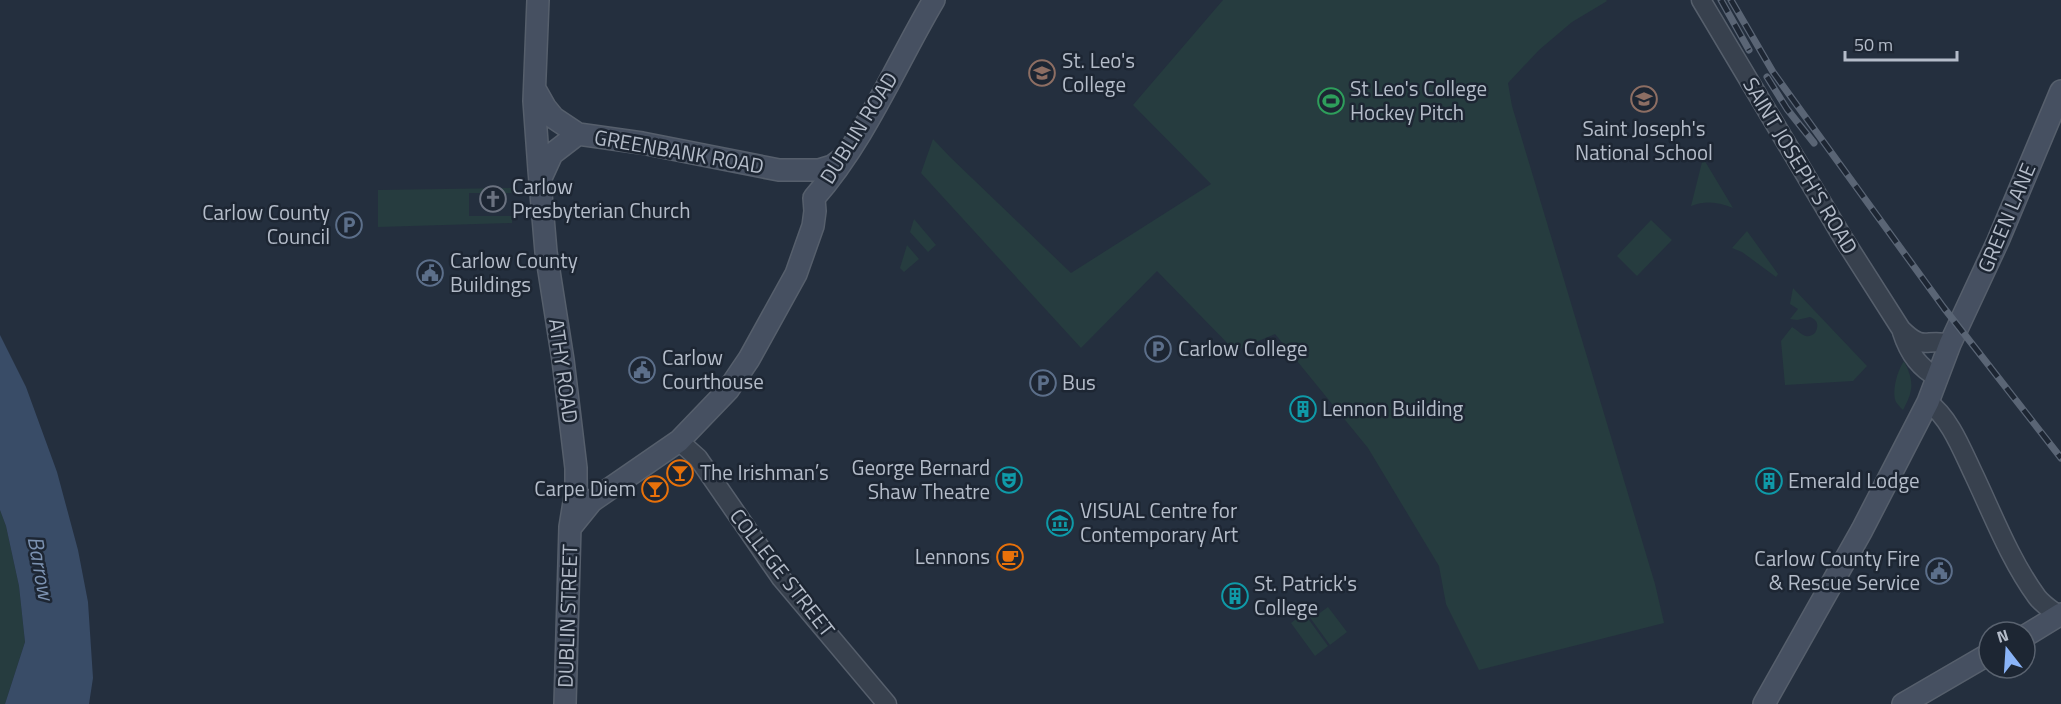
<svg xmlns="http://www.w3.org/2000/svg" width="2061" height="704" viewBox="0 0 2061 704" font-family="'Titillium Web',sans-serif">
<rect width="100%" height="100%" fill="#242f3e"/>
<!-- green -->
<path fill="#263c3f" d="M1223,0H1606L1607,1L1572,22L1539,50L1508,83L1512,106L1655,584L1664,623L1479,670L1446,604L1439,566L1368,448L1275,334L1235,351L1157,271L1081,348L921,173L933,139L950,157L1071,273L1211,184L1133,105Z
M1703,158L1733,208C1719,202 1706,200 1691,206Z
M513,188V193H469V216H512V223L378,227V190Z
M914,219L936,245L928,252L910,232Z
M1651,220L1672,240L1637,276L1617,256Z
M1747,231L1778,274L1776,277L1742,252L1732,248Z
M907,245L919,259L904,272L900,268Z
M1793,288L1867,366L1853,381L1785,385L1781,341L1792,327C1801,332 1805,341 1815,333C1819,326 1818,320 1810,317L1797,320L1790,319L1798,309L1790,304Z
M1904,361C1914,381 1914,390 1903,410C1900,407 1898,405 1896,402C1891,392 1898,369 1904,361Z
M0,510L6,526L19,586L25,642L5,704H0Z
M1328,607L1347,632L1330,645L1306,612L1311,608L1317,615Z
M1304,613L1328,646L1315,656L1291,623Z"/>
<!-- water -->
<path fill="#394c67" d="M0,335L26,387L57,472L78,550L88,602L93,678L89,704H5L25,642L19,586L6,526L0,510Z"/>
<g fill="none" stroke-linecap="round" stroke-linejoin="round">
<!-- tertiary casing -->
<g stroke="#565f6c" stroke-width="21">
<path id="tertiary" d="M1701,0L1843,238L1901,329C1925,353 1925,337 1950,344
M1902,332C1908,351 1919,368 1937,377
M1928,402C1950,418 1962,450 1974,475C1993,515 2010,560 2037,597C2043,605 2053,611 2061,617
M679,441L698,458L781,578L887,704"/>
</g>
<!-- secondary casing -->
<g stroke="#565f6c" stroke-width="24">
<path id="secondary" d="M538,0L534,101L539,170L546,252L563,360L576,468V490L570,527L565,704
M536,91L545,107L554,118L578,134L642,143L779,170H819L832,166L844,157
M541,178L552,154L578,134
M571,527L592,501L679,441L728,390L749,359L796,274L813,226L815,211L814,198C865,140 895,66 934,0
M2025,636L2061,614
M1764,704L1862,530L1928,402L1950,344L1998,241L2061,91
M1903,704L1989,654"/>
</g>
<!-- tertiary -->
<use href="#tertiary" stroke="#38414e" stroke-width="18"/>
<!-- secondary -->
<use href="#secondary" stroke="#465061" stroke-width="21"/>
<!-- rail casing -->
<g stroke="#5a6575" stroke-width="7">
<path id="rail" d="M1721,0L1749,50
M1731,0L1773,72L1812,126L1944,308L2061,458
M1767,77L1787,109L1814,143"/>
</g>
<!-- rail -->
<use href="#rail" stroke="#1d2633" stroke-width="4.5" stroke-dasharray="14" stroke-linecap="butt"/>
</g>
<!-- icons -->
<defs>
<g id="school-ring" transform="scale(1.35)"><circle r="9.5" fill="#1d2633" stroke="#8d6e63" stroke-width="1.5"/><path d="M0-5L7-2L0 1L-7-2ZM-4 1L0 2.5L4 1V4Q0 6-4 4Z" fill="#8d6e63"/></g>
<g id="stadium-ring" transform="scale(1.35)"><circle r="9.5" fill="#1d2633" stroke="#2e9e5b" stroke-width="1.5"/><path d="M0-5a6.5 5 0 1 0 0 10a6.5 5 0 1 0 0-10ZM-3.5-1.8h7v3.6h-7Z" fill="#2e9e5b"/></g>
<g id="church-ring" transform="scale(1.35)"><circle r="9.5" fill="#1d2633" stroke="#6b7280" stroke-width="1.5"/><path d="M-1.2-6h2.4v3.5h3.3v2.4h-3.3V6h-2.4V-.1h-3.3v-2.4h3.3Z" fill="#6b7280"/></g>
<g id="parking-ring" transform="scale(1.35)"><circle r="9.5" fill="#1d2633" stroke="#5c6f8a" stroke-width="1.5"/><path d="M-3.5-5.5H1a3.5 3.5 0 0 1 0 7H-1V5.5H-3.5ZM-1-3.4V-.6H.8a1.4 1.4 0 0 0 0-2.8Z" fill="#5c6f8a"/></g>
<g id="civic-ring" transform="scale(1.35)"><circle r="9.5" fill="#1d2633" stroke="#5c6f8a" stroke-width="1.5"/><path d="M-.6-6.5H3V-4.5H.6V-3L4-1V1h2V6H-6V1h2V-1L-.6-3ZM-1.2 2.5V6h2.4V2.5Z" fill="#5c6f8a"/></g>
<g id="building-ring" transform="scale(1.35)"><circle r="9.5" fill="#1d2633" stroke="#0f9aa8" stroke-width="1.5"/><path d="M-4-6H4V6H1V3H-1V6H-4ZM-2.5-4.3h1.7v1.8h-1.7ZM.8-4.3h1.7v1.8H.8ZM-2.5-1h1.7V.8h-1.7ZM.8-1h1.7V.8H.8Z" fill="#0f9aa8"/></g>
<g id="bar-ring" transform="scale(1.35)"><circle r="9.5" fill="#1d2633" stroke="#e8710a" stroke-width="1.5"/><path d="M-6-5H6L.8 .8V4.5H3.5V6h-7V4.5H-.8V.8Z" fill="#e8710a"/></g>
<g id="theatre-ring" transform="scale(1.35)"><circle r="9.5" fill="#1d2633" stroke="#0f9aa8" stroke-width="1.5"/><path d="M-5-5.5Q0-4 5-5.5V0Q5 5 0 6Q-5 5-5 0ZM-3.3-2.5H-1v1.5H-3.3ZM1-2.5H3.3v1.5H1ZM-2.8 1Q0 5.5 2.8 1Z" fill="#0f9aa8"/></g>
<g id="museum-ring" transform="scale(1.35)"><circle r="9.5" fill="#1d2633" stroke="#0f9aa8" stroke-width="1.5"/><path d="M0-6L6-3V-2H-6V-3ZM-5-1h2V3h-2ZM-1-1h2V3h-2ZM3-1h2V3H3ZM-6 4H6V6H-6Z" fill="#0f9aa8"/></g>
<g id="cafe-ring" transform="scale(1.35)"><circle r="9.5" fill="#1d2633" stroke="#e8710a" stroke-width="1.5"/><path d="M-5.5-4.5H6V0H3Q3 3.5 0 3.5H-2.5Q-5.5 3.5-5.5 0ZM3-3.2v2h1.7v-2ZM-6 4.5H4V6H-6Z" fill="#e8710a"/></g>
</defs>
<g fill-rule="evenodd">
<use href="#school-ring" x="1042" y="73"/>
<use href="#school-ring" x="1644" y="99"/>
<use href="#stadium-ring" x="1331" y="101"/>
<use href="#church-ring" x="493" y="199"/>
<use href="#parking-ring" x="349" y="225"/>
<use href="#civic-ring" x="430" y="273"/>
<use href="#parking-ring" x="1158" y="349"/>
<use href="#civic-ring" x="642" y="370"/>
<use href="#parking-ring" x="1043" y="383"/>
<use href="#building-ring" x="1303" y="409"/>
<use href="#bar-ring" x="680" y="473"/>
<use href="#theatre-ring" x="1009" y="480"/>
<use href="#building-ring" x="1769" y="481"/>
<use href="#bar-ring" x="655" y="489"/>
<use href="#museum-ring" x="1060" y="523"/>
<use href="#cafe-ring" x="1010" y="557"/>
<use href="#civic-ring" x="1939" y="571"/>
<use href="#building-ring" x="1235" y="596"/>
</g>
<g text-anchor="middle" stroke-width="5" stroke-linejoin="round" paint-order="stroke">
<!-- poi labels -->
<g font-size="21" fill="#b4bcc9" stroke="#1d2633" text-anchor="start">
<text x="1062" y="68">St. Leo's<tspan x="1062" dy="24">College</tspan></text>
<text x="1350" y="96">St Leo's College<tspan x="1350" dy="24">Hockey Pitch</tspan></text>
<text x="1644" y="136" text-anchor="middle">Saint Joseph's<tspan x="1644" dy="24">National School</tspan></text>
<text x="512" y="194">Carlow<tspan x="512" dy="24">Presbyterian Church</tspan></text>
<text x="330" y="220" text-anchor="end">Carlow County<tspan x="330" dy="24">Council</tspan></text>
<text x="450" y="268">Carlow County<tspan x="450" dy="24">Buildings</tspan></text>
<text x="1178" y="356">Carlow College</text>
<text x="662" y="365">Carlow<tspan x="662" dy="24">Courthouse</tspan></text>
<text x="1062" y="390">Bus</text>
<text x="1322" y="416">Lennon Building</text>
<text x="990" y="475" text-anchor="end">George Bernard<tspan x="990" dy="24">Shaw Theatre</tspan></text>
<text x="700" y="480">The Irishman’s</text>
<text x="1788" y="488">Emerald Lodge</text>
<text x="636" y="496" text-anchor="end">Carpe Diem</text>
<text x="1080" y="518">VISUAL Centre for<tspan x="1080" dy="24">Contemporary Art</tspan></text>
<text x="990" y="564" text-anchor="end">Lennons</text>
<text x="1920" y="566" text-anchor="end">Carlow County Fire<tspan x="1920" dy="24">&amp; Rescue Service</tspan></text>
<text x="1254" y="591">St. Patrick's<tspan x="1254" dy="24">College</tspan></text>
</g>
<!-- street labels -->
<g font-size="21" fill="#b4bcc9" stroke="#1d2633">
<text transform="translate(859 128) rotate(-58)" y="7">DUBLIN ROAD</text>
<text transform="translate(679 152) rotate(10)" y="7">GREENBANK ROAD</text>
<text transform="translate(1800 166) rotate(59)" y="7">SAINT JOSEPH'S ROAD</text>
<text transform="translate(2007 218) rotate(-67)" y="7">GREEN LANE</text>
<text transform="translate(563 371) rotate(82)" y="7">ATHY ROAD</text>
<text transform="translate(782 573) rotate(52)" y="7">COLLEGE STREET</text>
<text transform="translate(568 616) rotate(-88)" y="7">DUBLIN STREET</text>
</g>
<!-- water labels -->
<g font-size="22" font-style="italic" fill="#7c92b1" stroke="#1d2633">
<text transform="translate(41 568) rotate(80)" y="8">Barrow</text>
</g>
</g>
<!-- north arrow -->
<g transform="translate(2007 650) rotate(343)"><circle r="28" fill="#1d2633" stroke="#59626f" stroke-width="1.5"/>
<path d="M0-4.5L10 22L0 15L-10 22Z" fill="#8ab4f8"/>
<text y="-9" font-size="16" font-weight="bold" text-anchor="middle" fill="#b4bcc9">N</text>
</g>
<!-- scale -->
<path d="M1845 51v9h112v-9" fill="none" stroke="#b4bcc9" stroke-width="3"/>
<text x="1854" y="51" font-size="18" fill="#b4bcc9" stroke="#1d2633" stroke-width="4.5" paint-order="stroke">50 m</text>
</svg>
